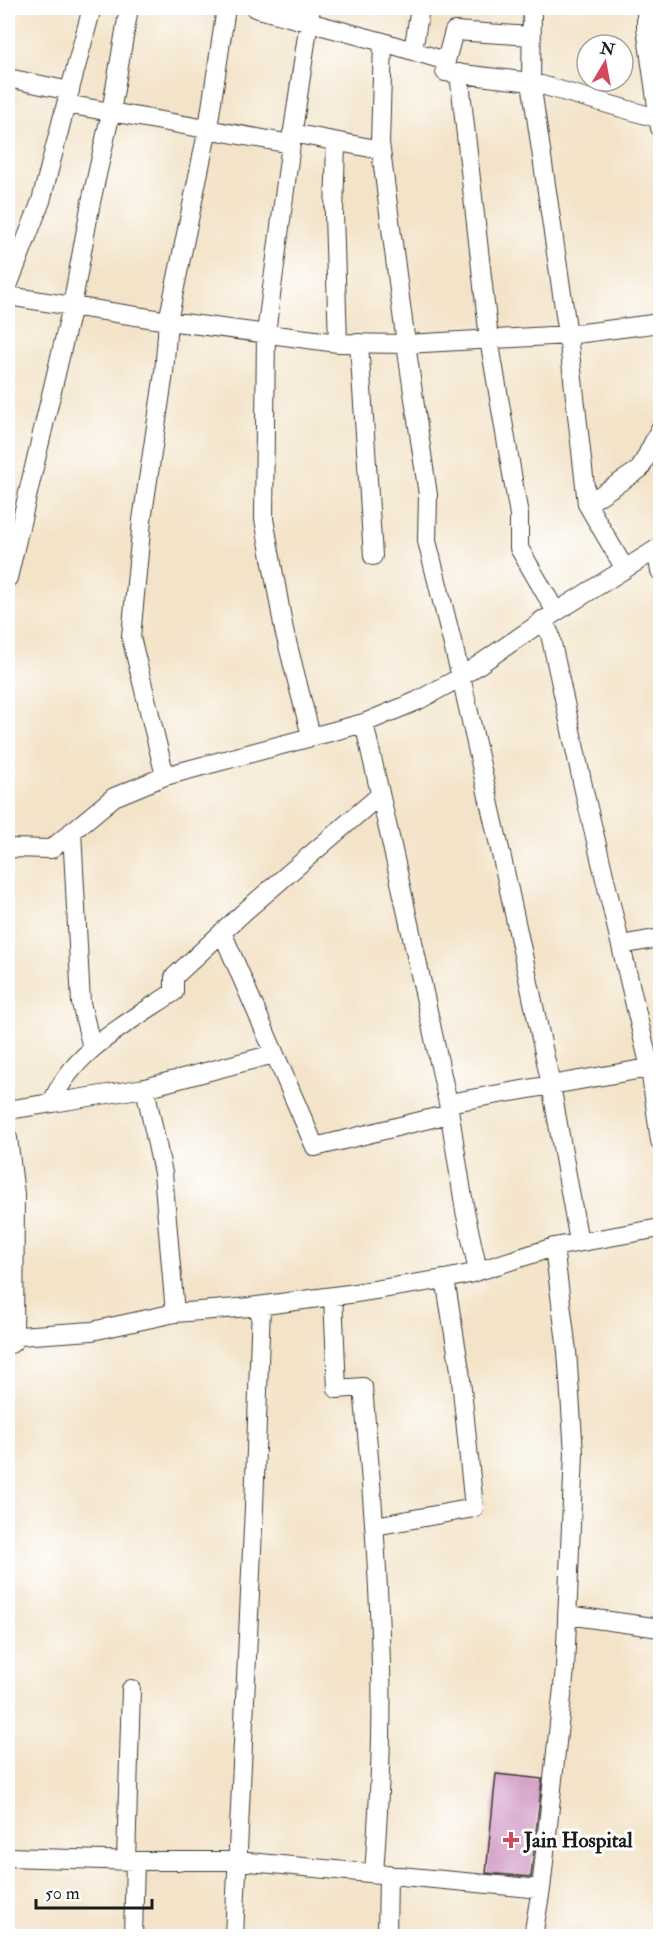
<svg xmlns="http://www.w3.org/2000/svg" width="668" height="1944" viewBox="0 0 668 1944" font-family="'IM FELL Double Pica',serif">
<rect width="100%" height="100%" fill="#fff"/>
<filter id="ink" filterUnits="userSpaceOnUse"><feTurbulence type="fractalNoise" baseFrequency=".0167" numOctaves="2"/><feDisplacementMap in="SourceGraphic" scale="12" xChannelSelector="R" yChannelSelector="G"/><feConvolveMatrix kernelMatrix="1 2 1 2 8 2 1 2 1" color-interpolation-filters="sRGB"/></filter>
<filter id="wash" filterUnits="userSpaceOnUse"><feTurbulence type="fractalNoise" baseFrequency=".008" numOctaves="4" result="noise"/><feDisplacementMap in="SourceGraphic" scale="24" xChannelSelector="R" yChannelSelector="G"/><feGaussianBlur stdDeviation="1.35" result="paint"/><feColorMatrix in="noise" values="0 0 0 0 0 0 0 0 0 0 0 0 0 0 0 0 0 1.4 0 .05"/><feComposite in="paint" operator="in"/></filter>
<g filter="url(#wash)">
<rect width="100%" height="100%" fill="#f3e3c8"/>
<g id="blocks">
<!-- building -->
<path fill="#d097c3" d="M496,1774L542,1779L531,1877L486,1873Z"/>
</g>
</g>
<g filter="url(#ink)">
<use href="#blocks" fill-opacity="0" stroke="#3c3a36" stroke-width="1.5"/>
<g fill="none" stroke-linecap="round" stroke-linejoin="round">
<!-- street casing -->
<g stroke="#3c3a36" stroke-width="20">
<path id="street" d="M255,8L383,42L446,61L445,72L531,82L660,119
M532,8L531,82L568,335L587,504L625,569
M646,8V28L660,128
M383,42L380,143L406,344L428,495L427,541L461,677L506,876L551,1085L579,1242
M413,51L420,8
M446,61L454,31L532,36
M459,73L489,339L519,515V548L556,612
M8,78L70,91
M66,104L92,8
M292,133L381,150
M336,142L334,214L338,343
M291,144L311,8
M8,286L41,201L66,104L111,112L129,8
M8,296L168,321L338,343L406,344L568,335L660,323
M359,343L373,556
M587,504L640,469L660,429
M656,549L660,571
M8,578L72,306L91,202L111,112L291,144L266,333L264,519L284,630L311,736
M542,620L550,634L585,795L650,1068L660,1141
M364,723L397,868L448,1103L465,1211L478,1271
M165,776L131,637L142,520L164,373L168,321L208,128L226,8
M72,831L81,1003L92,1048
M8,848L51,849L114,797L165,776L364,723L417,701L461,677L556,612L660,547
M222,932L315,1147L449,1114
M621,945L660,938
M145,1088L163,1173L175,1313
M52,1103L145,1088L274,1054
M448,1103L660,1066
M8,1110L52,1103C71,1052 131,1021 174,992V977L244,912L380,795
M8,1138L15,1194L14,1341
M333,1296L337,1389L363,1387C371,1480 379,1574 381,1668C383,1736 379,1805 374,1873
M8,1344H11L19,1336L92,1331L175,1313L250,1307L349,1294L445,1279L469,1274L554,1247L660,1228
M375,1526L474,1508L460,1370L445,1279
M567,1615L660,1628
M8,1857L135,1861H238L541,1889L565,1669L574,1453L567,1351L554,1247
M126,1861L131,1689
M133,1936L135,1861
M234,1936L254,1507L261,1306
M387,1936L388,1874
M533,1936L541,1889"/>
</g>
<!-- street -->
<use href="#street" stroke="#fff" stroke-width="18"/>
</g>
</g>
<!-- markers -->
<path fill="#d1495b" stroke="#fff" stroke-width="2" d="M508 1831h6v6h6v6h-6v6h-6v-6h-6v-6h6z"/>
<g text-anchor="middle" stroke-width="6" stroke-linejoin="round" paint-order="stroke">
<!-- poi labels -->
<g font-size="21" font-weight="bold" fill="#1c1c1c" stroke="#fff" text-anchor="start">
<text x="524" y="1847">Jain Hospital</text>
</g>
</g>
<!-- margin -->
<rect width="668" height="1944" fill="none" stroke="#fff" stroke-width="30"/>
<!-- north arrow -->
<g transform="translate(605 63) rotate(10)"><circle r="28" fill="#ffffff" stroke="#a4a4a4" stroke-width="1.5"/>
<path d="M0-4.5L10 22L0 15L-10 22Z" fill="#d1495b"/>
<text y="-9" font-size="16" font-weight="bold" text-anchor="middle" fill="#1c1c1c">N</text>
</g>
<!-- scale -->
<path d="M36 1899v9h116v-9" fill="none" stroke="#1c1c1c" stroke-width="3"/>
<text x="45" y="1899" font-size="18" fill="#1c1c1c" stroke="#ffffff" stroke-width="4.5" paint-order="stroke">50 m</text>
</svg>
